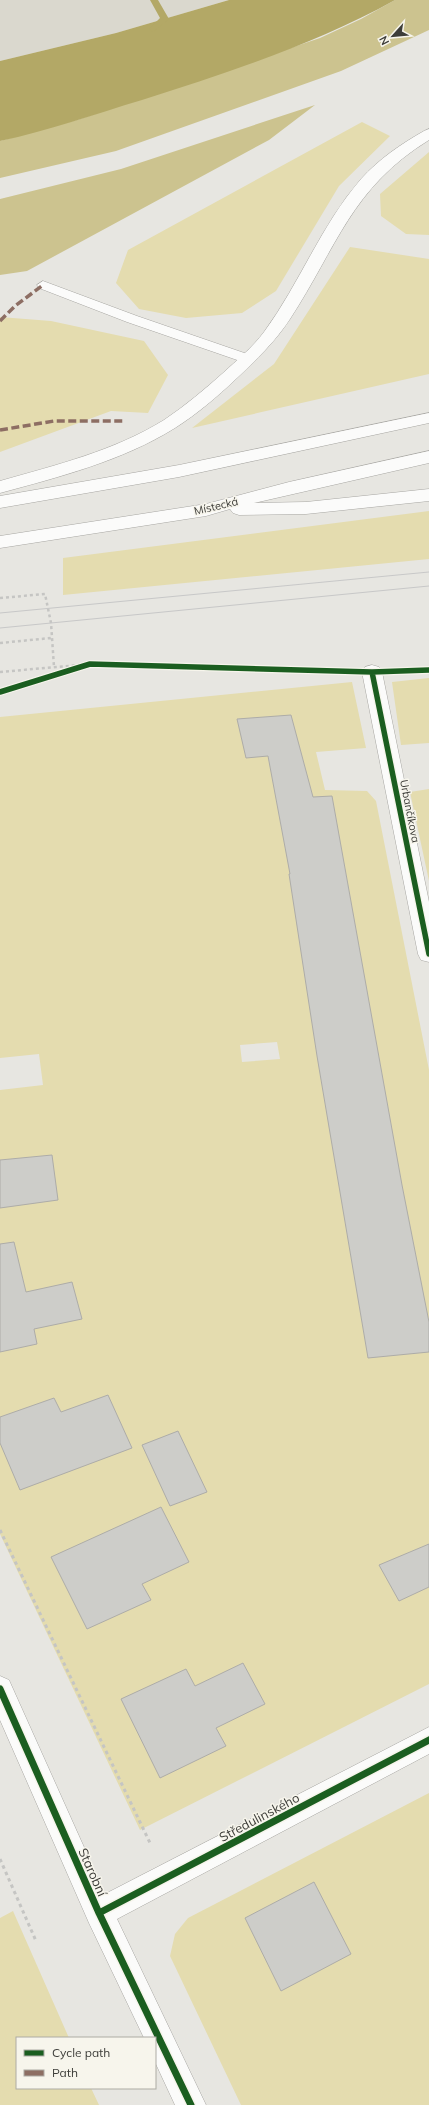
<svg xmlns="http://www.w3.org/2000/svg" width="429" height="2105" viewBox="0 0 429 2105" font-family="Mulish,sans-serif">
<rect width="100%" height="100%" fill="#e7e6e1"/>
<!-- built -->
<path fill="#dad8ce" d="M0,0H229L116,33L0,61Z"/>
<!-- green -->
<path fill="#e4dcaf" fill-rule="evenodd" d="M362,122L390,136L339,186L276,291L242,313L186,318L139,309L116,283L128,250Z
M429,152V235L406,234L381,216L380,194Z
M350,247L429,259V374L192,428L274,364Z
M0,317L51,321L144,341L168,375L148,413L111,411L0,452Z
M429,511V559L63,595V558Z
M429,678V743L401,745L392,682Z
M352,682L366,748L316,752L325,790L367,791L376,801L429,1070V1684L140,1830L0,1534V1090L43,1085L39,1054L0,1058V717ZM277,1042L280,1059L242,1062L240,1045Z
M429,789V881L410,792Z
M429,1793V2105H241L170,1956L175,1934L188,1918Z
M13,1911L69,2038H17V2088H91L99,2105H0V1918Z"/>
<!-- forest -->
<path fill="#ccc38f" d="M395,0H429V30L341,71L116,151L0,178V141L80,119L320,38L361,19Z
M315,105L269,140L27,271L0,275V199L121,169Z"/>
<!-- water -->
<path fill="#b3a866" d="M229,0H395C316,44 229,72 142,100C95,114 48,131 0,141V61L116,33Z"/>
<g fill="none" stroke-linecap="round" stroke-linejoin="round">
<!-- stream -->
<path fill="#b3a866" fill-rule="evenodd" d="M150,0H158L169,19L153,32L149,29L160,18Z"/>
</g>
<!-- building -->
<path fill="#cdcdc9" stroke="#adaca8" d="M291,715L313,797L332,796L402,1185L429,1322V1352L368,1358L317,1056L289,874H290L268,756L246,758L237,719Z
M52,1155L58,1200L0,1208V1160Z
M14,1242L26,1292L72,1282L82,1319L34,1329L37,1344L0,1352V1244Z
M108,1395L132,1448L20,1490L0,1443V1417L54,1398L61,1412Z
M178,1431L207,1492L170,1506L142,1445Z
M161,1507L189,1562L142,1584L151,1600L87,1629L51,1557Z
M429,1544V1587L399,1601L379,1565Z
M243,1663L265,1704L216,1728L226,1746L160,1778L121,1699L186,1669L195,1686Z
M314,1882L351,1954L281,1991L245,1918Z"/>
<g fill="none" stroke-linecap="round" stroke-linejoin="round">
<!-- lane casing -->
<g stroke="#a7a6a2" stroke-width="1">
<path id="lane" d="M43,281L137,316L253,356L255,359L253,362H243L127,322L39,288L37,285Z"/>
</g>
<!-- street casing -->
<g stroke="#a7a6a2" stroke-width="1">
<path id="street" d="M372,665L379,667L382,672L429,902V962L421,960L418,954L362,672L365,667Z
M0,1676L9,1680L105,1894L429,1727V1754L117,1919L206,2105H175L155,2062V2038H144L89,1923L0,1720Z"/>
</g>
<!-- highway casing -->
<g stroke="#a7a6a2" stroke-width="1">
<path id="highway" d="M429,129V140C351,188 337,247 290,319C275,342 256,360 236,379C217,397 197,414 175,428C122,461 59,477 0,493V481C56,465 114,451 164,420C185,406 205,389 223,373C237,360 253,347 264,332C300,283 321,225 361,179C379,159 401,144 424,131Z
M429,413V423L179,477L0,508V496L179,465Z
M429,451V463L254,503L306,502L429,489V501L306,514L239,515L233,513L230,509L206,516L0,548V536L206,504L289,482Z"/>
</g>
<!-- path-far1 -->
<path stroke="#c5c5c3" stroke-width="2.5" stroke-dasharray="3 3" stroke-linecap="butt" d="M0,598L45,594L51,623L54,667
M0,643L51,638
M0,672L90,664"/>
<!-- path -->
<path stroke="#c5c5c3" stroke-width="3" stroke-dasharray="3.5 3.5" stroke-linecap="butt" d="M0,1530L151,1845
M0,1859L36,1941"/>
<!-- lane -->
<use href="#lane" fill="#fbfbfa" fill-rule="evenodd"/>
<!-- street -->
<use href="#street" fill="#fbfbfa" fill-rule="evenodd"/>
<!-- highway -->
<use href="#highway" fill="#fbfbfa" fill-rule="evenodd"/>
<!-- tram -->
<path stroke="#c8c8c8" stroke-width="1" d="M0,613L429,572
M0,628L429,586"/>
<!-- quiet -->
<path stroke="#8d6e63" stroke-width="3.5" stroke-dasharray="8 3.5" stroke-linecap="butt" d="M0,321L15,306L43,285
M0,430L54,421H123"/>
<!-- cycleway-far1 casing -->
<g stroke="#f7f5ec" stroke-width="8">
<path id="cycleway-far1" d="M372,672L429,954
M0,692L90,664L372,672L429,670"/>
</g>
<!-- cycleway casing -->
<g stroke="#f7f5ec" stroke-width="10">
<path id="cycleway" d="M0,1689L99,1913L191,2105
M99,1913L429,1740"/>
</g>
<!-- cycleway-far1 -->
<use href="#cycleway-far1" stroke="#1b5e20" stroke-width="5.5"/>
<!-- cycleway -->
<use href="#cycleway" stroke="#1b5e20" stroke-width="7"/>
</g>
<g text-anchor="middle" stroke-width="3" stroke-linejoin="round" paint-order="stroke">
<!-- street labels -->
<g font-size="11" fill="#3d3d39" stroke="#f7f5ec">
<text transform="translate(216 506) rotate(-13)" y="4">Místecká</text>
<text transform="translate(410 811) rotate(79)" y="4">Urbančíkova</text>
</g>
<!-- near-street labels -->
<g font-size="13" fill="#3d3d39" stroke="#f7f5ec">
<text transform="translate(259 1817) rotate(-28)" y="5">Středulinského</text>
<text transform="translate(93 1872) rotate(66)" y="5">Starobní</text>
</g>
</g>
<!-- legend -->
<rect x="16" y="2037" width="140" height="52" fill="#f7f5ec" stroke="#adaba4"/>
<rect x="24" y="2050" width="20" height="6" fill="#1b5e20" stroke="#adaba4"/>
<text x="52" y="2057" font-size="12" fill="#3d3d39">Cycle path</text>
<rect x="24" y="2070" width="20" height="6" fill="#8d6e63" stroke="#adaba4"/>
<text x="52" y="2077" font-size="12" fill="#3d3d39">Path</text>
<!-- north arrow -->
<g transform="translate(393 36) rotate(243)" stroke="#f7f5ec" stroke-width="3" paint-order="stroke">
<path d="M0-3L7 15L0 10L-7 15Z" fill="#3d3d39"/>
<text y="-6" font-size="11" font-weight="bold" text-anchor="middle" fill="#3d3d39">N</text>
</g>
</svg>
